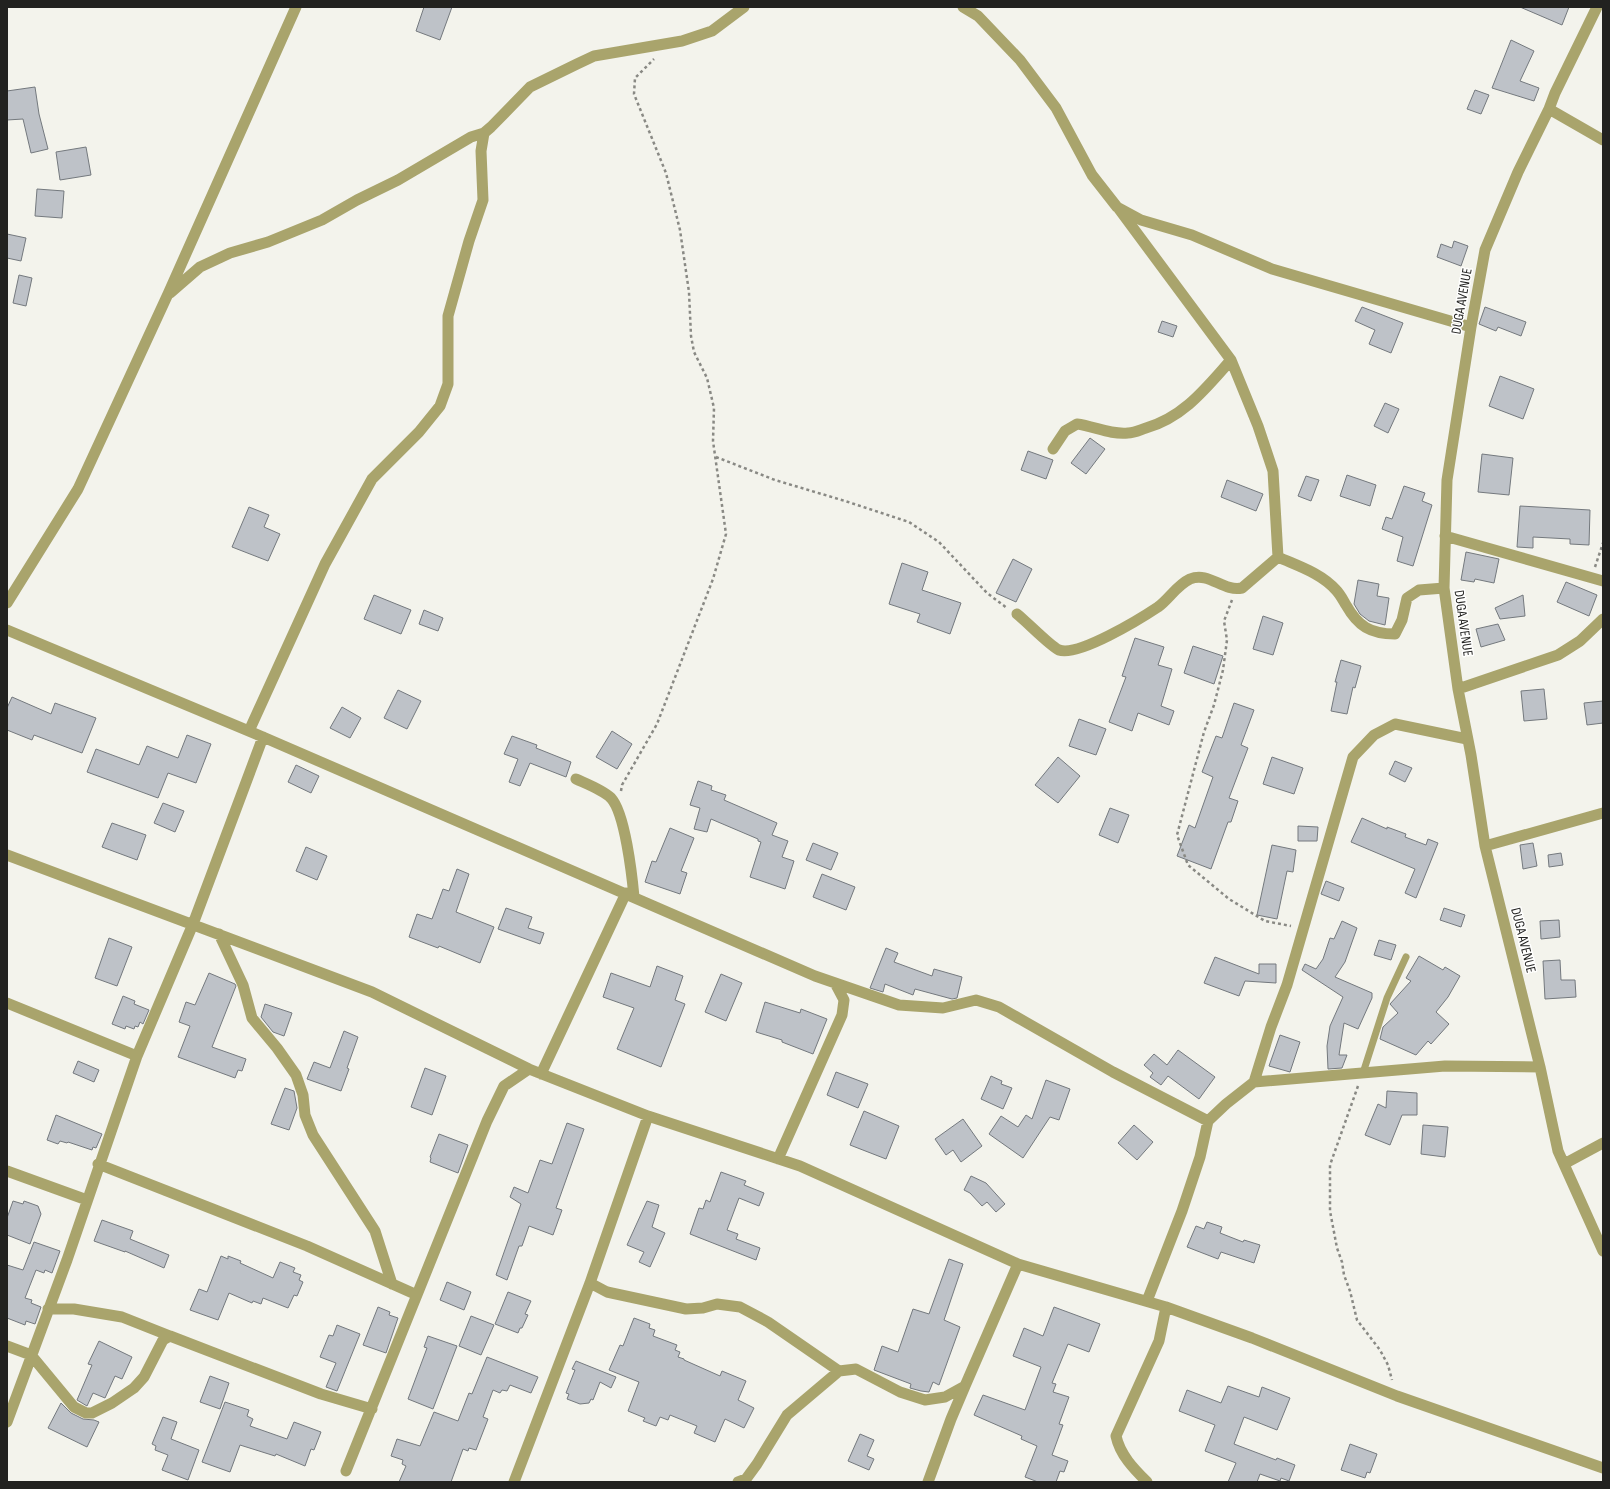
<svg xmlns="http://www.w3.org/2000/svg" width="1610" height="1489" viewBox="0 0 1610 1489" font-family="'Sofia Sans Condensed',sans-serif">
<rect width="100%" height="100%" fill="#f3f3ec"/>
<!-- building -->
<path fill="#bec2c8" stroke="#74797e" d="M424,7H452L440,40L416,31Z
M1520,7H1569L1562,25Z
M1511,40L1534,51L1520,81L1539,88L1534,101L1492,88Z
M35,87L39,114L48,149L31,153L23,119L7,120V91Z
M1475,90L1489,95L1481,114L1467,109Z
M86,147L91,175L60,180L56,152Z
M37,189L64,191L62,218L35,216Z
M7,234L26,238L21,261L7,258Z
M1454,241L1468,246L1461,266L1437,257L1441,244L1452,248Z
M19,275L32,278L26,306L13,303Z
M1362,307L1403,323L1391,353L1369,344L1375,330L1355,321Z
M1485,307L1526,322L1521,336L1498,327L1496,331L1479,324Z
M1162,321L1177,326L1173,337L1158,332Z
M1500,376L1534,389L1523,419L1489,406Z
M1385,403L1399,409L1388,433L1374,426Z
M1090,438L1105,449L1086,474L1071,463Z
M1028,451L1053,460L1046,479L1021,470Z
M1482,454L1513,458L1509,495L1478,492Z
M1347,475L1376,485L1370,506L1340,496Z
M1306,476L1319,480L1311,501L1298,496Z
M1227,480L1263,494L1256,511L1221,497Z
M1404,486L1425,493L1422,501L1432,505L1413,566L1397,561L1403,537L1382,529L1386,517L1392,519Z
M1520,506L1590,510L1589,545L1570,544V539L1533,537V548L1517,547Z
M249,507L269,515L264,527L280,534L268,561L232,547Z
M1466,552L1499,559L1494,583L1475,579L1474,582L1461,580Z
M1013,559L1032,569L1016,602L996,593Z
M902,563L928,572L922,590L961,603L950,634L917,622L920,614L889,604Z
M1358,580L1379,584L1377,596L1389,598L1385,625L1369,621L1360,614L1354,604Z
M1566,582L1597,595L1589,616L1557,602Z
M374,595L411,610L401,634L364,619Z
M1523,595L1525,616L1500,619L1495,608Z
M424,610L443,618L438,631L419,624Z
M1263,616L1283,623L1273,655L1253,649Z
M1498,624L1505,640L1481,647L1476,629Z
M1135,638L1164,647L1158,665L1172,669L1161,706L1174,711L1169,725L1138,713L1132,731L1109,722L1126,677L1122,676Z
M1193,646L1223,656L1214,684L1184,673Z
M1341,660L1361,666L1355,688L1353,687L1347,714L1331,711L1337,682H1335Z
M1544,689L1547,719L1524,721L1521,691Z
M398,690L421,701L407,729L384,718Z
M12,697L51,714L55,703L96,718L82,753L34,735L32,740L7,730V708Z
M1603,701V723L1587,725L1584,703Z
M1234,703L1254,710L1241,745L1248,748L1229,798L1238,801L1231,822H1228L1211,869L1177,856L1189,825L1195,828L1213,777L1202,772L1216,736L1222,738Z
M342,707L361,718L350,738L330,728Z
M1079,719L1106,729L1096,755L1069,746Z
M612,731L632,744L617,769L596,757Z
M187,735L211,744L196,783L168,773L158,798L87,772L96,749L139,765L147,746L178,758Z
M512,736L537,745L536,748L571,762L566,777L530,763L520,786L509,782L518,759L504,754Z
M1058,757L1080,776L1058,803L1035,785Z
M1272,757L1303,768L1294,794L1263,784Z
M1395,761L1412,768L1405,782L1389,774Z
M296,765L319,776L311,793L288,782Z
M698,781L712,786L711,790L726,795L724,800L777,823L772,835L788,841L782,857L794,861L785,889L750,877L761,842L758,841V839L711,819L707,832L694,829L700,808L690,805Z
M163,803L184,811L175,832L154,823Z
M1110,808L1129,815L1118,843L1099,835Z
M1362,818L1387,829V827L1406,834L1405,837L1426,845L1428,839L1438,843L1416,898L1405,893L1415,869L1351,842Z
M112,823L146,835L137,860L102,847Z
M1298,826L1318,827L1317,841H1298Z
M670,828L694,838L681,871L687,873L680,894L645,882L652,861L656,862Z
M813,843L838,853L831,870L806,860Z
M1533,843L1537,866L1523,869L1520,845Z
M1272,845L1296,850L1293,872L1287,871L1277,919L1257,915Z
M306,847L327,856L317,880L296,871Z
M1561,853L1563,865L1549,867L1548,855Z
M457,869L469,874L456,912L494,927L480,963L439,946L438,948L409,937L417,914L432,919L443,889L449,891Z
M822,874L855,887L846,910L813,897Z
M1326,881L1344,888L1339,901L1321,894Z
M506,908L532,917L528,928L544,933L540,944L498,929Z
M1444,908L1465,915L1461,927L1440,920Z
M1559,920L1560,937L1541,939L1540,921Z
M1342,921L1357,928L1345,962L1335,977L1372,993V998L1358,1029L1344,1023L1339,1055H1347L1342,1068L1328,1069L1327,1046L1330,1026L1343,997L1302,970L1305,964L1316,969L1323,959L1330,938L1334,939Z
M109,938L132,947L117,986L95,978Z
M1379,940L1396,945L1391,960L1374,955Z
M886,948L898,953L894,962L932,976L934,969L962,977L957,998L952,999L915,989L913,995L885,984L883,992L870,988Z
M1419,956L1443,970L1445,967L1460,976L1448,997L1436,1012L1449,1024L1431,1044L1428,1041L1416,1055L1380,1039L1383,1027L1398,1013L1390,1004L1411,981L1406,978Z
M1215,957L1259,974V964H1276V983L1245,981L1239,996L1204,983Z
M1560,960L1561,980H1575L1576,997L1545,999L1543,961Z
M657,966L683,976L675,1000L685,1004L661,1067L617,1049L634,1008L603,997L611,973L650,987Z
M209,973L235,984L236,986L212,1047L246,1059L242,1071L238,1070L235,1078L178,1057L190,1026L179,1022L186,1002L195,1005Z
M721,974L742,983L726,1021L705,1012Z
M123,996L135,1001L134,1004L149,1010L143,1024L140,1022L138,1027L135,1026L134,1029L126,1026L125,1029L112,1024Z
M765,1002L800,1013L801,1009L827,1019L813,1054L782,1042V1040L756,1032Z
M265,1004L292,1013L284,1036L273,1032L261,1017Z
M344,1031L358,1037L347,1068L349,1069L341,1091L307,1079L314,1062L330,1068Z
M1280,1035L1300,1042L1290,1072L1269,1066Z
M1178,1050L1215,1077L1199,1099L1168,1076L1161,1085L1150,1077L1153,1073L1144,1065L1154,1054L1167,1065Z
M78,1061L99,1070L94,1082L73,1073Z
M425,1068L446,1076L432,1115L411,1107Z
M836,1072L868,1084L858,1108L827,1095Z
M991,1076L1002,1081L1001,1084L1012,1088L1003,1109L981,1099Z
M1046,1080L1070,1089L1059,1120L1050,1117L1023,1158L989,1134L1001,1116L1018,1127L1026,1115L1032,1119Z
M285,1088L294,1091L297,1108L289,1130L271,1124Z
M1387,1091L1417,1093V1115H1402L1390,1145L1365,1135L1378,1104L1386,1108Z
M864,1111L899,1126L886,1159L850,1145Z
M56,1115L102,1134L96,1148L93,1147L92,1150L68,1142L67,1143L60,1141L58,1144L47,1140Z
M963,1119L982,1146L961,1162L953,1150L946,1155L935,1139Z
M567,1123L584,1129L556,1208L562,1210L553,1235L529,1226L522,1246H519L507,1280L496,1275L521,1204L510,1197L514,1187L528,1193L540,1160L552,1164Z
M1134,1125L1153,1142L1137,1160L1118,1143Z
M1423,1125L1448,1127L1445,1157L1421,1154Z
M439,1134L468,1145L458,1173L430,1162L431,1158L430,1157Z
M721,1172L746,1181L744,1185L764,1193L759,1206L739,1198L727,1230L738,1234L736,1239L760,1248L756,1260L690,1234L699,1208L703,1209L706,1200L710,1202Z
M971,1176L986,1183L1005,1204L996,1212L987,1202L982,1206L970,1193L964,1190Z
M13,1201L23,1204L24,1201L38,1206L41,1214L30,1244L7,1235V1218Z
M647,1201L659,1205L652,1227L665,1233L650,1267L639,1262L644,1252L627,1245Z
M102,1220L133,1231L130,1239L169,1255L164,1268L125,1251V1252L94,1241Z
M1207,1222L1222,1227L1220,1233L1243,1242L1244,1240L1260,1245L1254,1263L1221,1252L1218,1259L1187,1247L1196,1226L1204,1229Z
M34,1242L60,1251L52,1273L45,1270L44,1273L36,1270L25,1298L32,1300L31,1303L41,1307L35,1324L26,1321L25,1325L7,1318V1265L23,1270Z
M221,1256L228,1259V1256L241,1261L240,1263L273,1278L280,1262L295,1268L293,1272L301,1275L299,1280L303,1282L297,1296L294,1295L288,1308L263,1298L261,1304L253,1301L252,1303L229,1293L218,1320L190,1310L199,1289L207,1292Z
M949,1259L963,1264L944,1320L960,1327L939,1385L933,1382L929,1392L921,1391L910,1388L911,1384L874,1370L882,1346L898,1352L913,1309L929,1314Z
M447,1282L471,1292L464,1310L440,1300Z
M508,1292L531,1301L525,1314L528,1315L522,1328H520L518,1333L495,1324Z
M378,1307L390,1312L389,1315L398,1318L386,1353L363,1345Z
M1054,1307L1100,1324L1089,1352L1068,1344L1052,1383L1056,1384L1053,1392L1069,1397L1059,1424L1063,1425L1052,1455L1068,1461L1064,1472L1060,1471L1056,1482H1038L1025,1477L1037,1446L1021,1439L1022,1436L974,1415L983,1395L1025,1410L1041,1367L1013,1356L1024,1328L1043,1336Z
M471,1316L494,1325L481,1355L459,1346Z
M634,1318L650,1324L649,1328L655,1330L653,1336L677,1345L675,1350L680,1352L678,1357L684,1359V1360L720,1376L722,1371L746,1381L738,1400L754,1408L744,1428L725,1419L715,1442L694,1433L697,1426L670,1415L668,1420L660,1417L656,1426L643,1421L645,1418L628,1411L639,1382L609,1370L620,1345L623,1346Z
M337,1325L360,1334L337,1391L326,1387L336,1363L320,1357L329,1335L333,1336Z
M428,1336L457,1346L433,1409L408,1399L427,1348L424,1347Z
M99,1341L132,1357L122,1379L115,1376L105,1398L93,1393L87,1406L77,1400L92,1365L88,1364Z
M487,1357L538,1377L531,1393L510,1385L507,1391L502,1390L500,1393L493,1390L483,1417L488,1419L476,1450L469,1448L468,1451L463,1449L451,1482H399L406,1466L402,1464L403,1460L391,1456L397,1439L420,1446L434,1412L458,1421L469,1393L472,1394Z
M576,1361L616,1377L611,1388L600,1382L593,1400L591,1399L589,1403L580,1404L567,1399L569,1394L566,1393L575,1370L572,1369Z
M210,1376L229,1383L220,1409L200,1402Z
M1228,1386L1259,1397L1262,1387L1290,1398L1277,1430L1244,1417L1234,1444L1276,1460L1277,1458L1295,1465L1289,1481L1281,1478L1280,1481L1260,1474L1257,1482H1228L1236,1463L1205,1451L1215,1425L1179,1411L1187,1390L1221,1403Z
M225,1402L249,1410L247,1416L253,1419L250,1426L287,1439L294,1422L321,1432L314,1450L311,1449L305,1466L276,1454L275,1456L240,1445L230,1472L202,1462Z
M61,1403L71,1413L83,1419L94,1420L99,1422L87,1447L48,1428Z
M163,1417L177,1422L171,1439L199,1450L188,1480L162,1470L168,1455L155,1450L156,1446L152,1444Z
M860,1434L874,1440L867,1456L874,1459L869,1470L848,1461Z
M1350,1444L1377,1454L1370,1473L1367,1472L1365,1478L1341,1470Z"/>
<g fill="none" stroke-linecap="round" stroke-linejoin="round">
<!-- path -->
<path stroke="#898984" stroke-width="2.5" stroke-dasharray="3 3" stroke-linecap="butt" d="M716,457L775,480L845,501L909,522L939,542L987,593L1007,608
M1595,567L1603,543
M1232,600L1224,621L1227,640L1223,670L1214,705L1204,732L1177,835L1188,865L1229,899L1265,921L1291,926
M621,791L622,785L657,724L713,579L726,534L713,441L714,408L707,378L694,352L691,336L689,292L680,230L666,173L634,94L635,78L654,59
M1358,1086L1330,1165V1211L1337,1248L1342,1262L1344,1275L1350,1291L1357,1320L1380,1350L1388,1365L1392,1380"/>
<!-- service -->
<path stroke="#a9a46c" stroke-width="7" d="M1363,1073L1387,998L1406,957"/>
<!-- minor -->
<path stroke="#a9a46c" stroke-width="11" d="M963,7L978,16L1020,60L1056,108L1092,175L1117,207L1141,220L1192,235L1272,269L1471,327
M1597,7L1555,93L1549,109L1518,172L1485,250L1471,327L1447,480L1444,588L1458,689L1471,755L1485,846L1540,1067L1558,1151L1603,1251
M1549,109L1603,140
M1119,209L1231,360L1258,426L1273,471L1278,557
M170,293L200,267L230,253L268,242L322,220L357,200L398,180L471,137L484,133L491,127L530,87L577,64L594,56L682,41L712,31L744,7
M1053,449L1065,431L1077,424C1094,426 1110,435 1128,433C1134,433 1140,430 1146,428C1184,417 1206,388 1231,360
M1445,536L1603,581
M7,603L78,489L168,294L296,7
M1017,614C1026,621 1051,647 1059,650C1078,657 1140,619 1158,607C1169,599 1177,585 1190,579C1209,571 1223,592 1242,588L1278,557C1298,566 1321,573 1336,590C1340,594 1343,600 1346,605C1358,626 1370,634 1395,634L1402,620L1407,598L1419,590L1444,588
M7,630L263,737L815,976L899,1005L943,1008L976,1000L999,1007L1113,1072L1208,1121
M1458,689L1558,655L1580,641L1603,619
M249,731L325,564L372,479L419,432L440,406L448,384V316L469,241L483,200L481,151L484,133
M576,779C587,784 603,790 611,798C625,813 632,875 634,897
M1485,846L1603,813
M7,855L372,992L529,1069L648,1116L800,1166L1018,1264L1166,1307L1252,1338L1397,1396L1603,1468
M219,934L243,985L252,1018L277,1048L296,1075L303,1095L305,1115L313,1135L375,1231L392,1284
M7,1003L137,1056
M541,1074L626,893
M1254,1082L1271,1027L1287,985L1353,757L1374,735L1395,724L1467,739
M778,1159L842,1015L844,1000L835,983
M98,1164L307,1246L417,1295
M1564,1164L1603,1143
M7,1171L87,1200
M590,1283L607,1292L686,1309L703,1308L717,1304L740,1307L768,1322L839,1371
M1147,1301L1182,1211L1200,1157L1208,1121L1226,1104L1254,1082L1445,1066L1540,1067
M48,1309H74L122,1317L170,1336
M7,1346L31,1355L74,1407L86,1413H92L112,1403L134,1388L144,1377L163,1340L170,1336L321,1394L372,1409
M7,1422L67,1260L137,1056L193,924L263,737
M346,1471L487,1121L504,1086L529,1069
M514,1482L590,1283L648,1116
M738,1482L746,1479L757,1464L787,1415L839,1371L856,1369L900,1392L925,1400L945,1397L965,1386L1018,1264
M928,1482L951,1419L965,1386
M1147,1482C1134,1469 1120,1455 1116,1436L1159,1341L1166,1307"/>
</g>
<g text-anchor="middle" stroke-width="3" stroke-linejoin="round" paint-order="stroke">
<!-- street labels -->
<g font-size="14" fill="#222220" stroke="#fffffe">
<text transform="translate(1461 301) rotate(-80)" y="5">DUGA AVENUE</text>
<text transform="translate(1464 623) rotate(82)" y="5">DUGA AVENUE</text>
<text transform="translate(1524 940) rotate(76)" y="5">DUGA AVENUE</text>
</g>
</g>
<!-- border -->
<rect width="1610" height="1489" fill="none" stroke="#222220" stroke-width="16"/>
</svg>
